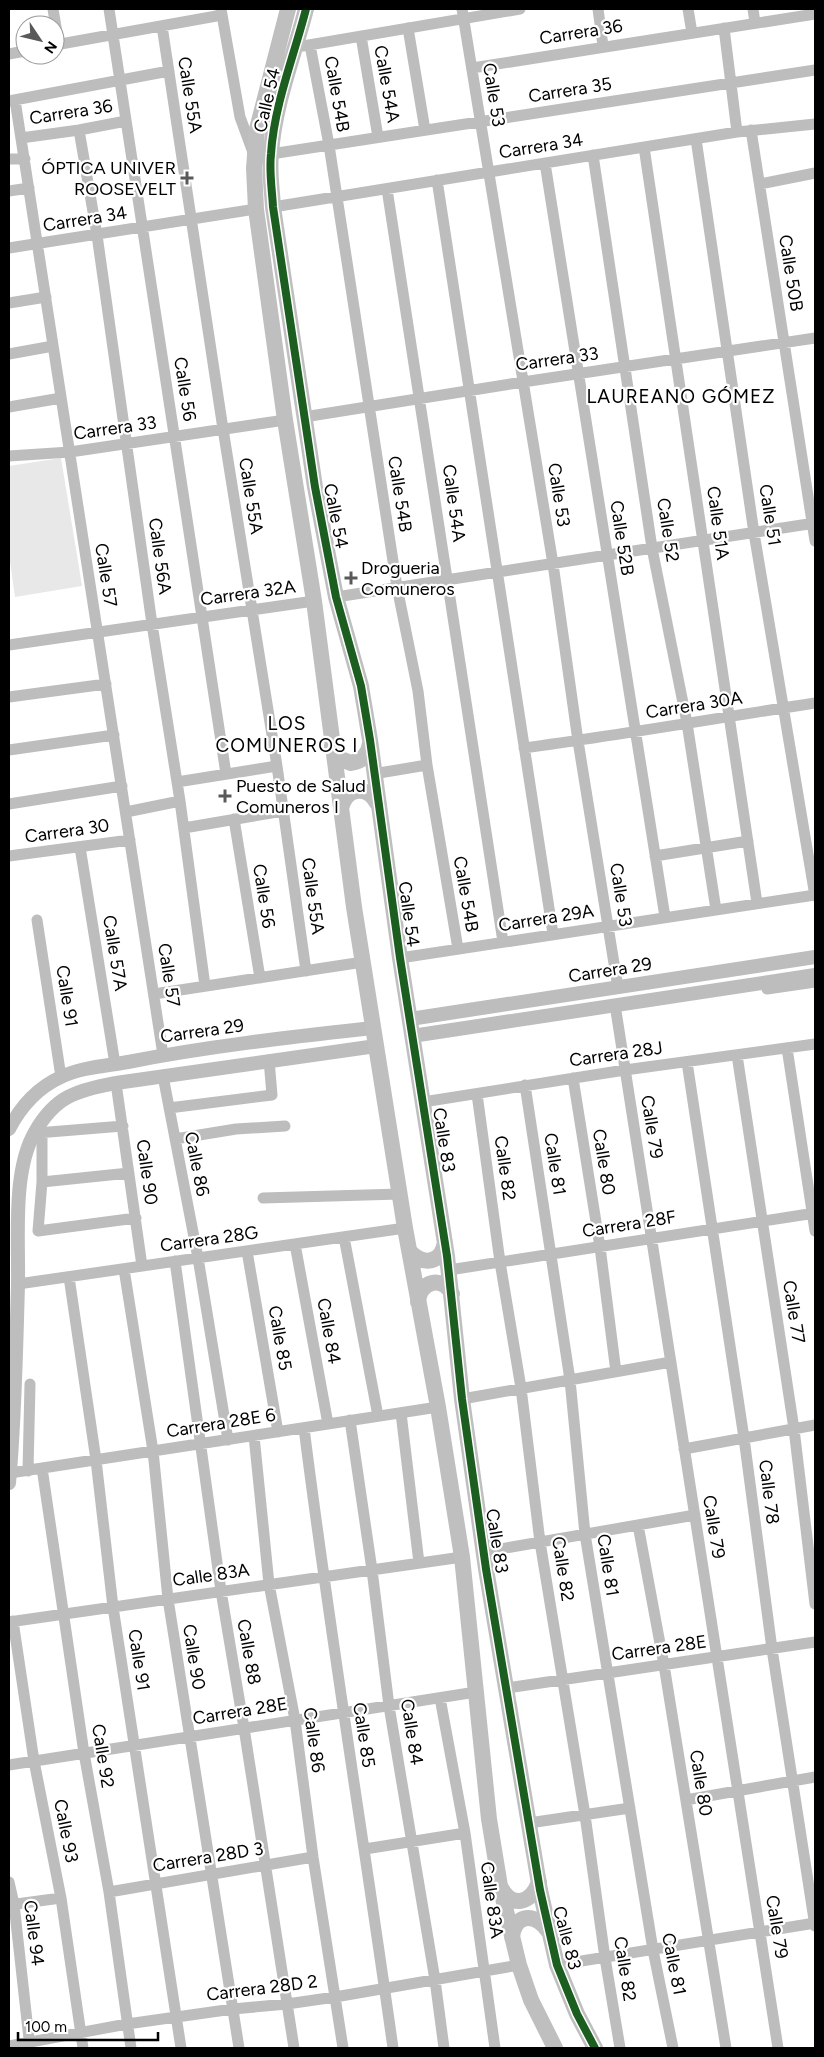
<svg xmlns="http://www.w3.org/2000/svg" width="824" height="2057" viewBox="0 0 824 2057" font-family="Figtree,sans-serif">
<rect width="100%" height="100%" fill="#fff"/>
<!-- green -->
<path fill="#e8e8e8" d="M61,458L82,586L15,597L9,554V466Z"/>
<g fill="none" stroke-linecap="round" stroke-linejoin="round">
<!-- minor -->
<path stroke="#bdbdbd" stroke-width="11" d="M53,9L59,45
M109,9L226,774
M221,9L240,117L254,155
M462,9L553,564L578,741L618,988
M598,9L603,46
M688,9L692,33
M753,9L755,23
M162,26L223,429L277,766L306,971
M408,28L425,130
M724,28L737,132
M361,36L378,137
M55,45L222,15
M310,45L329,145L397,587L418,691L427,765L458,949
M303,46L520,9
M9,54L25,51
M472,68L815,14
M15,100L163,1055
M9,101L169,71
M79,130L97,235L152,624L180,801L205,986
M751,130L815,541
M21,138L79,130L126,121
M696,139L754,533L815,896
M644,147L757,903
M271,154L815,70
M593,155L652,548L687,723L716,910
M9,159H25
M545,163L665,917
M437,180L553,934
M760,184L815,173
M387,189L503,942
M9,191L29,188
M273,207L737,132L815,124
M9,248L256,209
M9,303L46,297
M9,354L53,346
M9,407L61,398
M304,417L523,382L815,338
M9,456L70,452L285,420
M336,597L815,523
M9,645L314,601
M9,697L106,684
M524,748C621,735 718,718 815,703
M9,750L114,735
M373,774L427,765
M177,782L277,766
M9,804L122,786
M126,812L180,801
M234,819L260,978
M184,828L283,811
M80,847L115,1064
M9,856L130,840
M655,856L748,841
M37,920L61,1077
M400,958L815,895
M767,989L815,982
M154,994L363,962
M616,1011L778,2048
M787,1048L815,1231
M737,1055L794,1429L815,1604
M687,1062L744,1438L772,1649L815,1926
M163,1076L198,1258L228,1440
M573,1078L600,1247L616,1372
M116,1083L142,1266
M525,1085L570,1380L585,1534L653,1950L673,2048
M477,1094L500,1262L521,1388L540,1542L585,1815L605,1958L620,2048
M423,1102L625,1070L815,1044
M169,1108L272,1095L269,1060
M37,1133L123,1126
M42,1133V1182L38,1231L136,1218
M175,1139L236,1129L285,1126
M42,1182L129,1173
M263,1198L400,1194
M344,1237L378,1416
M295,1244L328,1424
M247,1251L278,1432
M175,1261L221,1591L244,1728L294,2048
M124,1269L153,1451L168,1599L239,2048
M449,1270L815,1213
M69,1277L96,1460L113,1607L181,2048
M18,1284L405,1228
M462,1399L671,1362
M401,1413L419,1563
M350,1420L372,1570L389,1706L435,1980L444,2048
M304,1428C330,1635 364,1841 393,2048
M254,1436L269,1584L295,1720L313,1857L343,2048
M684,1449L815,1425
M42,1468L84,1753L109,1892L131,2048
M28,1471L30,1384
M10,1473L438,1407
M638,1525L664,1665L726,2048
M483,1552L695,1515
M13,1621L34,1761L61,1898L83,2048
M9,1622L462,1557
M507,1688L815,1642
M440,1698L465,1833L495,2048
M9,1765L476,1692
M686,1800L815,1777
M529,1823L630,1808
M365,1849L465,1833
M9,1882L14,1904L30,2048
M109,1892L313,1857
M9,1905L61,1898
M557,1965L815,1923
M9,2046L127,2024L233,2009L287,2004L335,1997L519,1965"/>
<!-- tertiary -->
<path stroke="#bdbdbd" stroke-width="14" d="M410,1019L815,957
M412,1036L815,975
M9,1129C21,1106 37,1088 61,1077C82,1067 106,1066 128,1062C209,1046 292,1037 373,1028
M9,1483C15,1417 16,1351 18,1285C19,1240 12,1171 35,1132C56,1095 77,1091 116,1083L376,1046"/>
<!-- secondary -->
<path stroke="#bfbfbf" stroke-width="16" d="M288,9L257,129L254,168L256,209L285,420L314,601L354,907L405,1228L438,1407L462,1557L489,1819L500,1886L519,1965L531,2000L555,2048
M306,9C294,56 274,105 271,154C269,171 272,189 273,207L315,487L336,597L361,686L370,740L400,958L447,1256L462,1399L486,1569L540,1890L557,1965L577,2014L595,2048
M332,746L338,758L351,763C362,761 369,755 370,743
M341,808C346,788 367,784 377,803
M410,1252C424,1266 442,1263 445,1242
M418,1302C420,1281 442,1275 452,1294
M500,1886C511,1909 531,1904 539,1882
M512,1937C515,1912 537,1913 549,1932"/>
<!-- cycleway casing -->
<g stroke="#fff" stroke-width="11">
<path id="cycleway" d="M306,9C294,56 274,105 271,154C269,171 272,189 273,207L315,487L336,597L361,686L370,740L400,958L447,1256L462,1399L486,1569L540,1890L557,1965L577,2014L595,2048"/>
</g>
<!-- cycleway -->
<use href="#cycleway" stroke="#1b5e20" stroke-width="8"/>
</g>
<!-- markers -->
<g fill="#595959" stroke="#fff" stroke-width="2">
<path d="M184.5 170.5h5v5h5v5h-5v5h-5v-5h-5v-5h5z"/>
<path d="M348.5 570.5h5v5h5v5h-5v5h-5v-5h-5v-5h5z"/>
<path d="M222.5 788.5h5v5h5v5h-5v5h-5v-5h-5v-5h5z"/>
</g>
<g text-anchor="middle" stroke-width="4.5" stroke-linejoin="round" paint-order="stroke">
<!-- street labels -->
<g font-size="18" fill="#000" stroke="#fff">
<text transform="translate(581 32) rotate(-9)" y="6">Carrera 36</text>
<text transform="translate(387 84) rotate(80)" y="6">Calle 54A</text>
<text transform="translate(570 90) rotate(-9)" y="6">Carrera 35</text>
<text transform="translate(337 94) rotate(80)" y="6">Calle 54B</text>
<text transform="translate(190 95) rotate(81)" y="6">Calle 55A</text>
<text transform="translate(494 95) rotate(81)" y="6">Calle 53</text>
<text transform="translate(267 100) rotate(-77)" y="6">Calle 54</text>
<text transform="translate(71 112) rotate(-9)" y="6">Carrera 36</text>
<text transform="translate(541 146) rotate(-9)" y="6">Carrera 34</text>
<text transform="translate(85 219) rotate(-9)" y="6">Carrera 34</text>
<text transform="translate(791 273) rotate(81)" y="6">Calle 50B</text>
<text transform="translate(557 359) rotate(-8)" y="6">Carrera 33</text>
<text transform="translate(185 389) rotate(81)" y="6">Calle 56</text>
<text transform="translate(115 428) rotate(-8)" y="6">Carrera 33</text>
<text transform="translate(400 494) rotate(81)" y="6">Calle 54B</text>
<text transform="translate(559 495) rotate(81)" y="6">Calle 53</text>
<text transform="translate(251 496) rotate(81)" y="6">Calle 55A</text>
<text transform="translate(454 503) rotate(82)" y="6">Calle 54A</text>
<text transform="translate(770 515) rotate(81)" y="6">Calle 51</text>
<text transform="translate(336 516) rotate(79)" y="6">Calle 54</text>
<text transform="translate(718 523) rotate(82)" y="6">Calle 51A</text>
<text transform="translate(668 530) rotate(81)" y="6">Calle 52</text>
<text transform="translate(622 538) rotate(81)" y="6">Calle 52B</text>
<text transform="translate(160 556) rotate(82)" y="6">Calle 56A</text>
<text transform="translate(106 575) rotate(81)" y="6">Calle 57</text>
<text transform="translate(248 593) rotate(-8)" y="6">Carrera 32A</text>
<text transform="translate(694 705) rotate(-9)" y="6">Carrera 30A</text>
<text transform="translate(67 831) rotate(-8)" y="6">Carrera 30</text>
<text transform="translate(466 894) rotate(80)" y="6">Calle 54B</text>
<text transform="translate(621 895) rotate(81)" y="6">Calle 53</text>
<text transform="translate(264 896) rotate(81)" y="6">Calle 56</text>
<text transform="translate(313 896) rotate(82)" y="6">Calle 55A</text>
<text transform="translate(409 914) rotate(82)" y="6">Calle 54</text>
<text transform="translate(546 918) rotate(-9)" y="6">Carrera 29A</text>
<text transform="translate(115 953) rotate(81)" y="6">Calle 57A</text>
<text transform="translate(610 970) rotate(-9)" y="6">Carrera 29</text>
<text transform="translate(169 975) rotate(81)" y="6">Calle 57</text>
<text transform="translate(67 996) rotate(81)" y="6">Calle 91</text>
<text transform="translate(202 1031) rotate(-8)" y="6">Carrera 29</text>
<text transform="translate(616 1054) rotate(-8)" y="6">Carrera 28J</text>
<text transform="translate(652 1127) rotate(81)" y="6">Calle 79</text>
<text transform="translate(444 1140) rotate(81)" y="6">Calle 83</text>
<text transform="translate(604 1162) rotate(81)" y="6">Calle 80</text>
<text transform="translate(197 1164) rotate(79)" y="6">Calle 86</text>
<text transform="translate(555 1164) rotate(81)" y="6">Calle 81</text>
<text transform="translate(505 1168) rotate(82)" y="6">Calle 82</text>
<text transform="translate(147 1172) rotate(82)" y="6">Calle 90</text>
<text transform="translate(629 1224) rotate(-9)" y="6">Carrera 28F</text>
<text transform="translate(209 1239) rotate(-8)" y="6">Carrera 28G</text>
<text transform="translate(794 1312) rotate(81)" y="6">Calle 77</text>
<text transform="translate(329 1331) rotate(80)" y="6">Calle 84</text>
<text transform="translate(280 1338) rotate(80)" y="6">Calle 85</text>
<text transform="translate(221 1423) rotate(-9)" y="6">Carrera 28E 6</text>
<text transform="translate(769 1492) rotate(83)" y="6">Calle 78</text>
<text transform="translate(714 1527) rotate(81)" y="6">Calle 79</text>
<text transform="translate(497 1541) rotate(81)" y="6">Calle 83</text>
<text transform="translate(608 1565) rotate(81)" y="6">Calle 81</text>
<text transform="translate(563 1569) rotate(81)" y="6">Calle 82</text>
<text transform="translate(211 1575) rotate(-8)" y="6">Calle 83A</text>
<text transform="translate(659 1648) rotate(-8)" y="6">Carrera 28E</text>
<text transform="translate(249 1652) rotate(80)" y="6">Calle 88</text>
<text transform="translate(194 1657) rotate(81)" y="6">Calle 90</text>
<text transform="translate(139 1660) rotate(81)" y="6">Calle 91</text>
<text transform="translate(240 1711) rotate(-9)" y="6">Carrera 28E</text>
<text transform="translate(412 1732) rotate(81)" y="6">Calle 84</text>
<text transform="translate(364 1735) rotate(81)" y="6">Calle 85</text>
<text transform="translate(314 1740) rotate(82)" y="6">Calle 86</text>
<text transform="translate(103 1756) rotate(81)" y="6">Calle 92</text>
<text transform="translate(701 1783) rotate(81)" y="6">Calle 80</text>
<text transform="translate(66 1831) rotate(79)" y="6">Calle 93</text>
<text transform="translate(208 1857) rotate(-9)" y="6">Carrera 28D 3</text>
<text transform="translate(492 1900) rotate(82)" y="6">Calle 83A</text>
<text transform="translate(777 1927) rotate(81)" y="6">Calle 79</text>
<text transform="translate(34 1933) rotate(83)" y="6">Calle 94</text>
<text transform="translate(567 1938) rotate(75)" y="6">Calle 83</text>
<text transform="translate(674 1964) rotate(79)" y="6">Calle 81</text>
<text transform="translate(625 1969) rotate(81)" y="6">Calle 82</text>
<text transform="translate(262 1988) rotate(-7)" y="6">Carrera 28D 2</text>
</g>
<!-- poi labels -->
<g font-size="18" fill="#000" stroke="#fff" text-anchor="start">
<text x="176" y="174" text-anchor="end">ÓPTICA UNIVER<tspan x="176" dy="21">ROOSEVELT</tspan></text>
<text x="361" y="574">Drogueria<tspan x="361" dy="21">Comuneros</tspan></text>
<text x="236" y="792">Puesto de Salud<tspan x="236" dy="21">Comuneros I</tspan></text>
</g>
<!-- neighbourhood labels -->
<g font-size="19" letter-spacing="1" fill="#000" stroke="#fff">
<text x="681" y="403">LAUREANO GÓMEZ</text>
<text x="287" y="730">LOS<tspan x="287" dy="22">COMUNEROS I</tspan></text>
</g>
</g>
<!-- border -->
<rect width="824" height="2057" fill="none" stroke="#000000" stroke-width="20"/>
<!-- north arrow -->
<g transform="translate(40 40) rotate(125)"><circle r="24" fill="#ffffff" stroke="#999999"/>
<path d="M0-4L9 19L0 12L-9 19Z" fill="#595959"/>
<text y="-8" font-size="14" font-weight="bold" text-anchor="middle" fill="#000000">N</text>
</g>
<!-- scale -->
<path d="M18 2032v8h140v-8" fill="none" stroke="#000000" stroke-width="2.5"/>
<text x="25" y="2032" font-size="15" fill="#000000" stroke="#ffffff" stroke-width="4" paint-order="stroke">100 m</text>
</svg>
